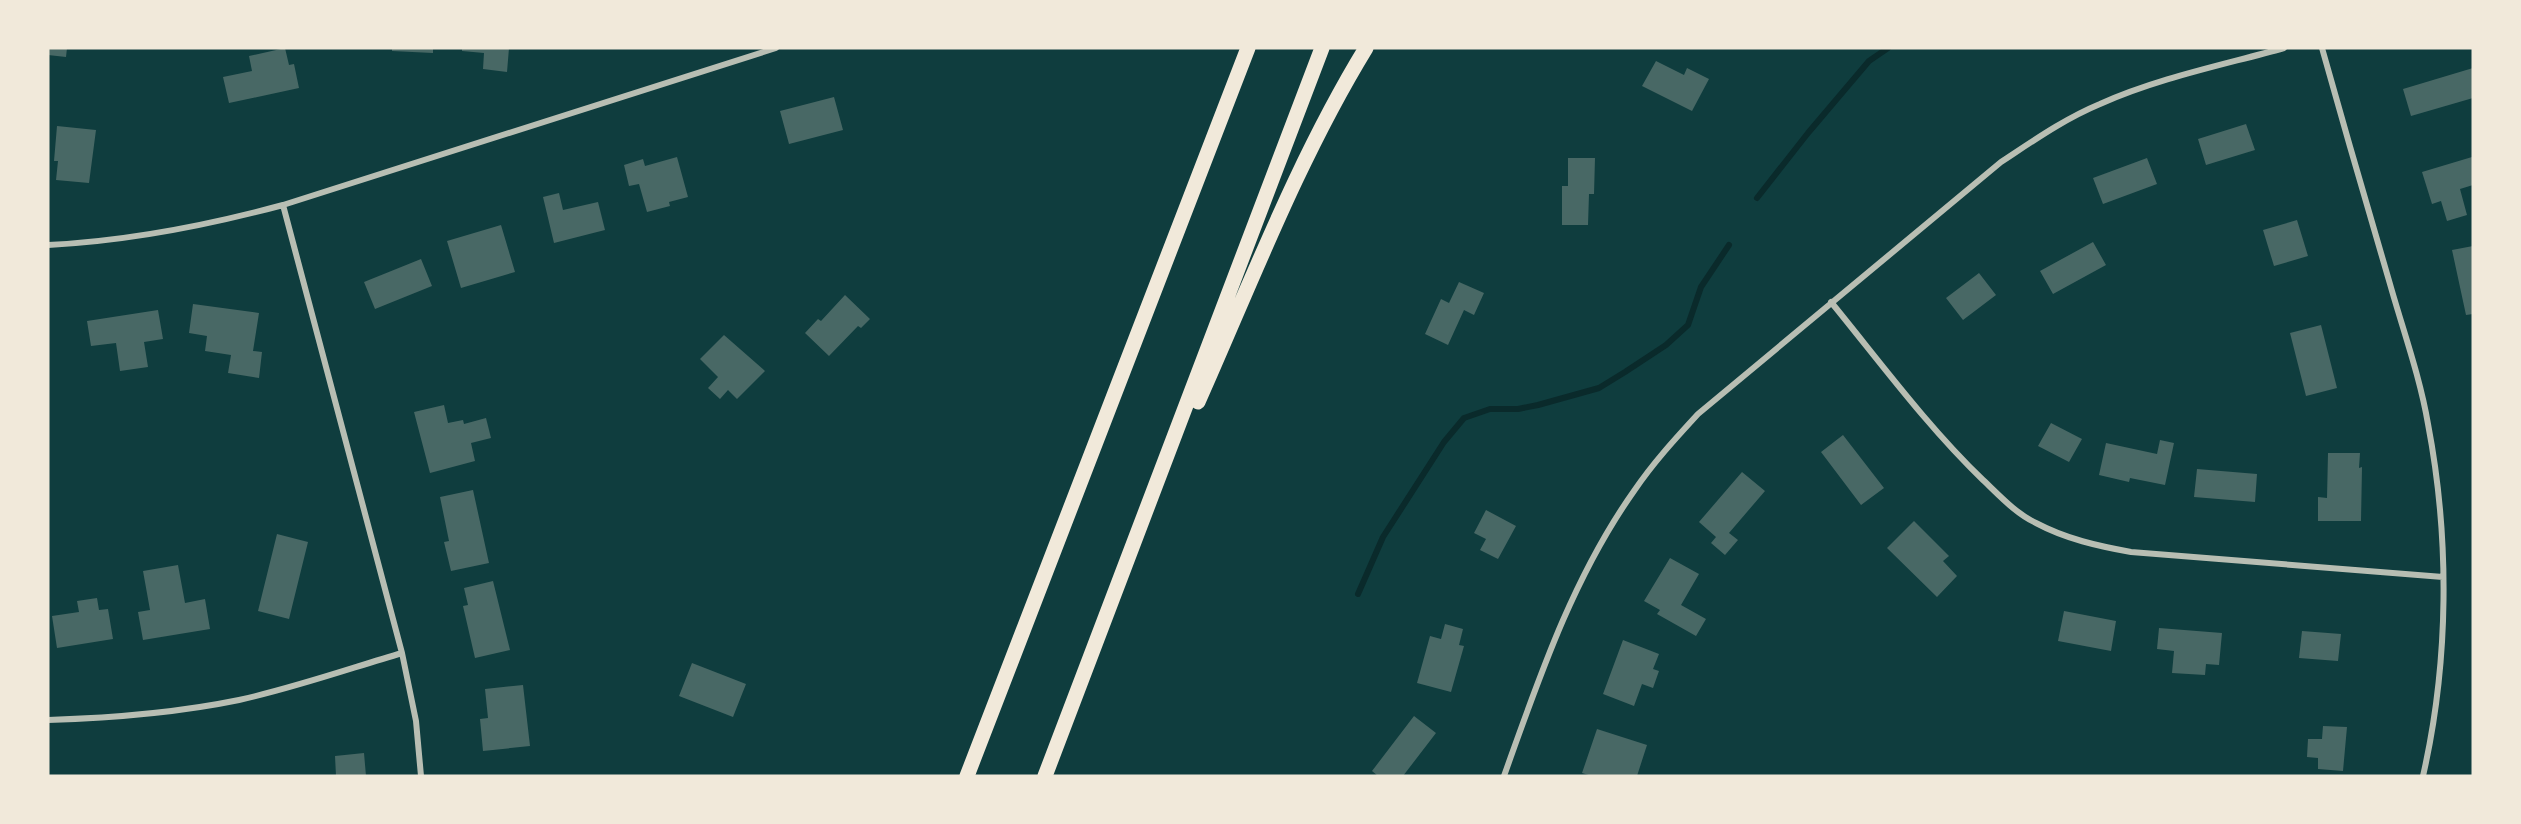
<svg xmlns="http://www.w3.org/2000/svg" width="2521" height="824" viewBox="0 0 2521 824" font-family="Raleway,sans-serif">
<rect width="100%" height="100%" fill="#0f3d3e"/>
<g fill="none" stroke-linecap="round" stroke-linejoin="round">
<!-- stream -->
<path stroke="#0a2a2b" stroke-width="6" d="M1757,198L1808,133L1869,61L1888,48
M1358,594L1383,537L1444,442L1464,418L1490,409H1518L1538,405L1599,388L1625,372L1666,345L1688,325L1701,287L1729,245"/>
</g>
<!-- building -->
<path fill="#486865" d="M48,48H67L66,57L48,55Z
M285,48L289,65L294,64L299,88L229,103L223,77L252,71L249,56Z
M392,48H433V53L392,51Z
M462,48H509L507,72L483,69L484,53L462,51Z
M1656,61L1684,75L1687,68L1709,79L1692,111L1642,86Z
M2473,68V98L2411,116L2403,89Z
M834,97L843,130L789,144L780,111Z
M2246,124L2255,150L2206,165L2198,139Z
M57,126L96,130L89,183L56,180L58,161H54Z
M677,157L688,197L669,202L670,206L647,212L639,184L629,186L624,165L643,159L645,166Z
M2472,157L2473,185L2460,189L2467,215L2447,221L2441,201L2432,204L2422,172Z
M1568,158H1595L1594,194H1589L1588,225H1562V186H1568Z
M2147,158L2157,184L2103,204L2093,178Z
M559,193L563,210L598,202L605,230L554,243L543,197Z
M2297,220L2308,256L2274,266L2263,230Z
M501,225L515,272L461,288L447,241Z
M2093,242L2106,265L2053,294L2040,271Z
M2473,246V314L2466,315L2452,250Z
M421,259L432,286L375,309L364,282Z
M1979,273L1996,295L1963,320L1946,298Z
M1459,282L1484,293L1474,315L1464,310L1448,345L1425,334L1441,299L1449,303Z
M845,295L870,319L861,328L858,326L829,356L805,333L818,319L821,321Z
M193,304L259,313L253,351L262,352L259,378L228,373L231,355L205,351L207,336L189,333Z
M158,310L163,339L144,342L148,367L120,371L116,343L91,346L87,321Z
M2321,325L2337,388L2306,396L2290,333Z
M724,335L765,371L737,399L728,390L720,399L708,388L718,377L700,359Z
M444,405L448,423L463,420L464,424L486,418L491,438L471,443L475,461L430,473L414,412Z
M2051,423L2082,439L2069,462L2038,446Z
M1843,435L1884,488L1861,505L1821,452Z
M2160,440L2174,443L2165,485L2130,478L2129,482L2099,475L2106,443L2157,454Z
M2328,453H2360L2359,468L2362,467L2361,521H2318V497L2327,498Z
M2197,469L2257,474L2255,502L2194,497Z
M1742,472L1765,491L1729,533L1738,540L1725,555L1711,543L1716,537L1699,522Z
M473,490L489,563L451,571L444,542L449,541L440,497Z
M1486,510L1516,526L1498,559L1480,550L1486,539L1474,533Z
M1914,521L1949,556L1943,561L1957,576L1937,597L1887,548Z
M277,534L308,542L289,619L258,611Z
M1670,558L1699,574L1681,605L1706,619L1696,636L1657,614L1660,610L1644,601Z
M178,565L185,603L205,599L210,629L143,640L138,612L150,610L143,571Z
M493,581L510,650L475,658L463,606L468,605L464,588Z
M97,598L99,610L108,609L113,639L57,648L52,616L79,612L77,601Z
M2064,611L2116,621L2111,651L2058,641Z
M1445,624L1463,629L1459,645L1464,646L1451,692L1417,683L1430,636L1441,639Z
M2159,628L2222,633L2219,665L2206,664L2205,675L2172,673L2174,651L2157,649Z
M2302,631L2341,634L2338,661L2299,658Z
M1623,640L1659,654L1653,669L1659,671L1653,688L1642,684L1634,706L1603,694Z
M692,663L746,684L733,717L679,696Z
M523,685L530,746L483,751L480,719L488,718L485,689Z
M1414,716L1436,733L1403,776H1378L1372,771Z
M2323,726L2347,727L2343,771L2318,769V758L2307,757L2308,739H2322Z
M1597,729L1647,745L1637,776H1592L1582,773Z
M364,753L366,776H336L335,756Z"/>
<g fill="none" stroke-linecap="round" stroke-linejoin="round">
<!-- minor -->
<path stroke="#b8beb3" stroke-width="6" d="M2322,48C2344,127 2367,205 2390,284C2403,330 2420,377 2428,424C2450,539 2449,662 2423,776
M283,205L402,653L416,721L421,776
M48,245C129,241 205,226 283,205L776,48
M1831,302C1880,362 1927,426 1983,480C1999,495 2015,513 2036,523C2066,539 2098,546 2131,552L2443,577
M48,720C112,718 176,713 239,700C294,688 348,669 402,653
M1504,776C1539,678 1573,577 1634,491C1653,463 1675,439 1698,414L2001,162C2033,141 2064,119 2100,104C2158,78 2223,65 2284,48"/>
<!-- motorway -->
<path stroke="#f1e9da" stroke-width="15" d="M1198,402C1251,283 1298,159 1366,48
M967,776L1248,48
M1045,776L1322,48"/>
</g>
<!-- border -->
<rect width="2521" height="824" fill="none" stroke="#f1e9da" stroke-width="99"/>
</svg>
